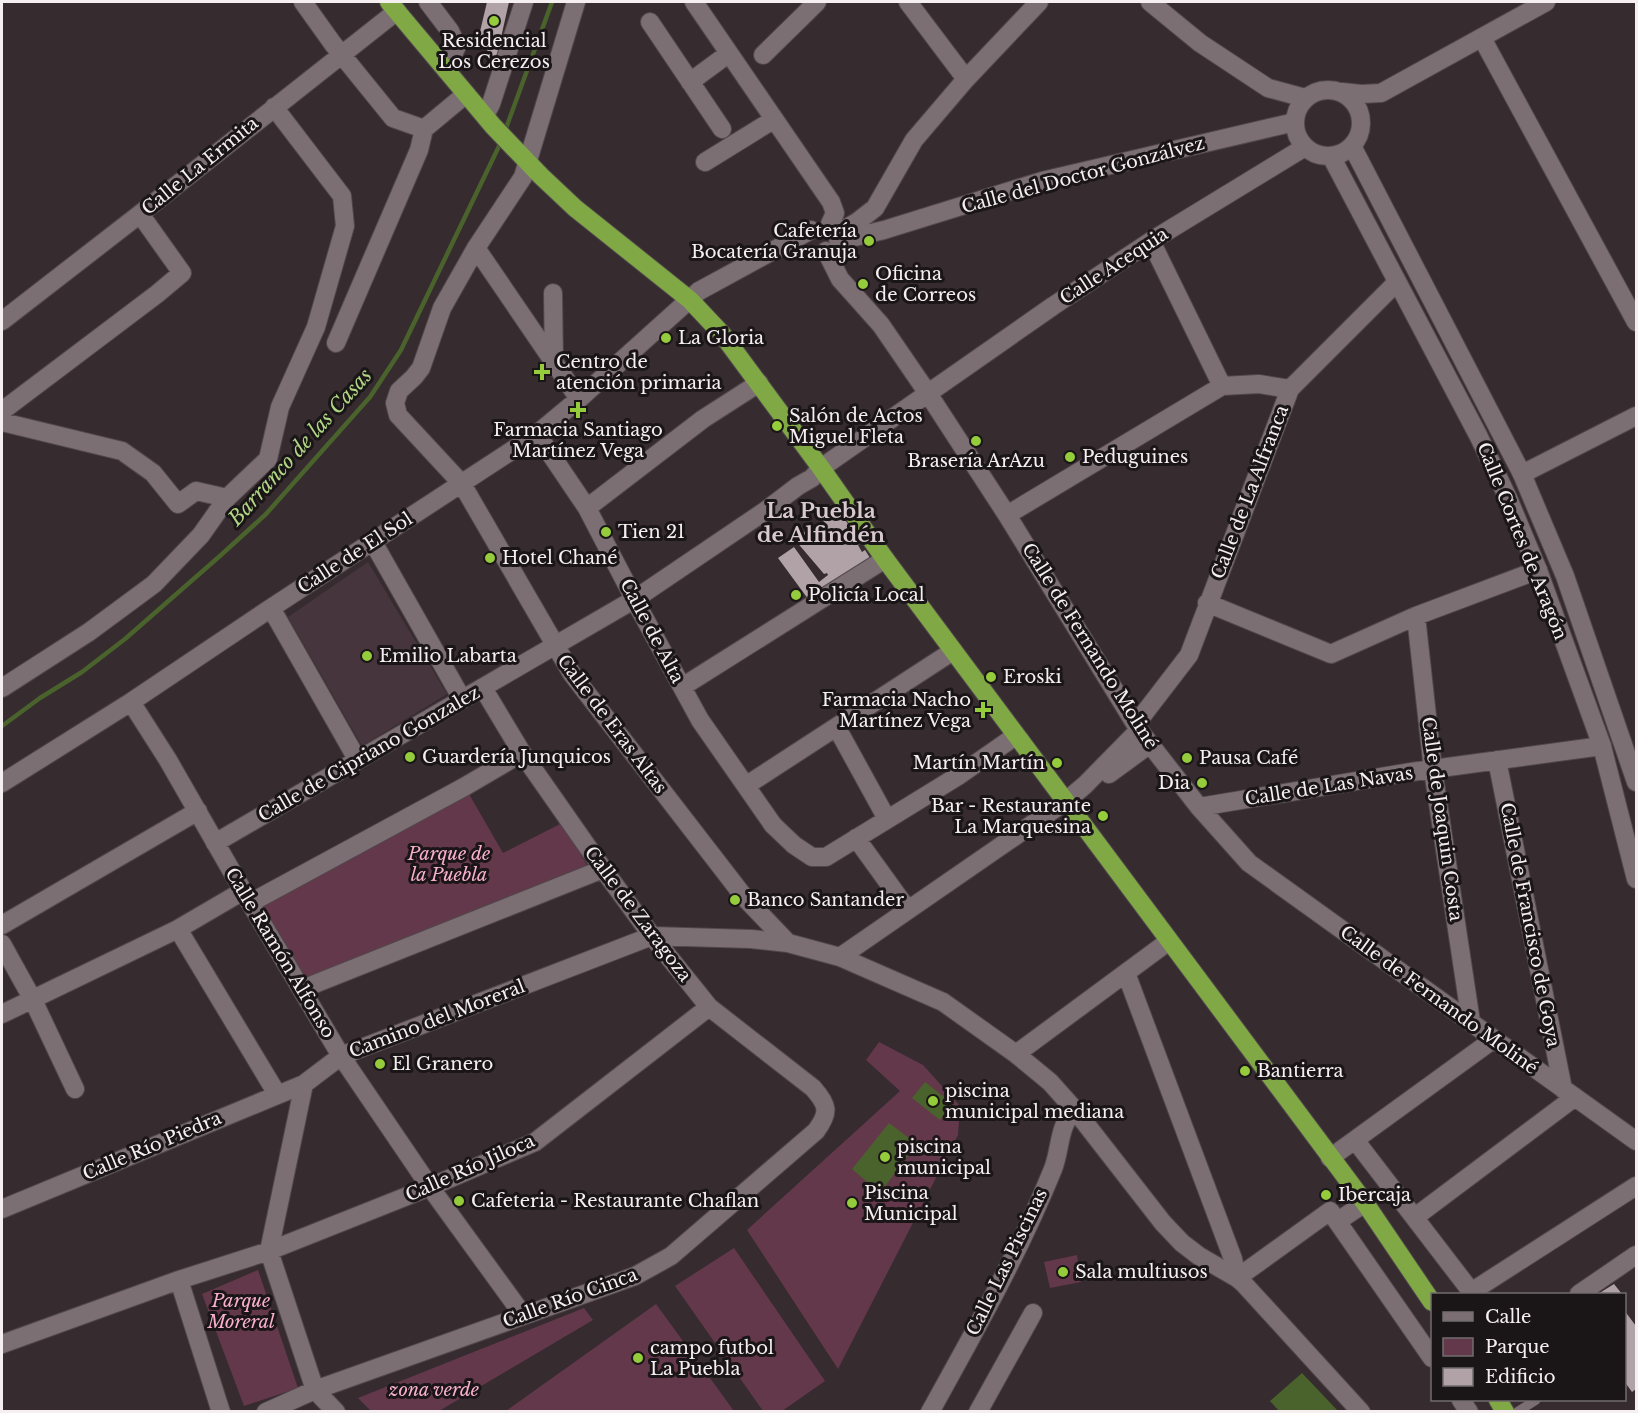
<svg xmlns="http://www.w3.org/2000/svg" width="1638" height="1413" viewBox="0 0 1638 1413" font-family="'Libre Baskerville',serif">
<rect width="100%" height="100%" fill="#362b2f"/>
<!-- built -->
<path fill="#46353c" d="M368,562L447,694L362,746L288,617Z"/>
<!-- green -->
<path fill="#64384b" d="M469,794L503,853L562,823L587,865L305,978L261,904Z
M879,1042L923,1065L960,1106L958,1135L838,1369L747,1230L900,1091L866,1060Z
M734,1248L825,1381L782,1411H763L675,1286Z
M1077,1255L1081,1282L1050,1288L1044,1262Z
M258,1270L298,1388L244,1406L202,1294Z
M656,1304L734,1411H506Z
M584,1308L593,1320L439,1411H371L358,1398Z"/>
<!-- water -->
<path fill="#4a622b" d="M925,1082L953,1104L940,1120L912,1098Z
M889,1123L917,1144L880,1193L852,1169Z
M1302,1373L1338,1411H1279L1270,1401Z"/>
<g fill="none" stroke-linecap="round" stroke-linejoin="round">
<!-- stream -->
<path stroke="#4a622b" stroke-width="4.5" d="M505,131L552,2
M2,726L40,698L82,672L125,639L221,555L266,514L370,397L401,350L501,142"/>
</g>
<!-- building -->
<path fill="#b0a2a7" d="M487,2H509L496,60L478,40Z
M833,505L863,542L858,545L862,552L865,550L872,561L811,603L778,558L794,547L819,582L828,575L827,573L824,574L795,540L809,528L814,535L816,534L815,528L825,523L820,517Z
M1614,1284L1622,1294H1598Z
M1624,1310L1636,1326V1389L1632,1392L1624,1381Z"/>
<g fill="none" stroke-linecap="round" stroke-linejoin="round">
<!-- lane casing -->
<g stroke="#51484b" stroke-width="10">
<path id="lane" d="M1517,1412L1536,1400"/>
</g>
<!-- street casing -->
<g stroke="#51484b" stroke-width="20">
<path id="street" d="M303,2L333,44L393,118L424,129L466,94
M428,2L450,31L457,46L446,70
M576,2L523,177L476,248L442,308L421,368L414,377L399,391L395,403L398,415L462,484L572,674L745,898L788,943
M694,2L831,202L835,213L830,224
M908,2L966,79
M1150,2L1200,43L1268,88L1305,98
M650,22L722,129
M1482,38L1636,322
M763,55L817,2
M690,82L728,54
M485,115L491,104L524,2
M705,162L773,120
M838,233L857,222L875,208L914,140L966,79L1039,2
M838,239H846L884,230L1042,181L1295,122
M1151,241L1222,386
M476,248L579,399
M826,251L840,279L881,325L929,395L1007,515L1139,730L1199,807L1249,863L1636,1141
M553,293L554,363
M2,321L140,214L397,11
M336,343L419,150L424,129
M2,411L157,294L182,273L140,214
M2,422L122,451L153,473L178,504L196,491L227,498
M537,434L587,508L640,610L700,720L773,825L794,845L812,857H826L958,776L1014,737L1020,740
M1522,474L1636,416
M587,508L703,419L759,383
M1007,515L1222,386L1259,384L1290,389
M373,542L462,699
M1207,603L1331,654L1416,616L1538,570
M271,608L357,759
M1416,616L1433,770L1471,1022
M682,687L885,559
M2,688L89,632L154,584L201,535L227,498L268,459L280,407L316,327L345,226L342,196L274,107
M131,702L168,760L243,891L341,1056L430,1187L523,1315
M1136,724L1189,655L1290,389L1397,282
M837,728L887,819
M1497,760L1563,1089
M1109,774L1150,744
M2,783L131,702L271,608L537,434L579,399L699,291L811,230
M747,785L953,651
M1199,807L1411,772L1602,746
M856,838L908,910
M215,843L635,599L765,511L798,486L812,478L821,468L1053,306L1151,241L1305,147
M250,903L464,787L522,753
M2,925L198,811
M178,929L277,1094
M2,944L33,1000L75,1089
M840,957L1066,801L1085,785L1139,730
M1126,973L1233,1259L1237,1278
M302,989L603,869
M2,1014L178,929L243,891
M1016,1054L1169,941
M1355,1140L1473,1294
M1330,1158L1494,1039
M2,1209L304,1084
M1415,1217L1575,1097
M1338,1221L1365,1203
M1237,1278L1330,1211L1432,1358
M179,1280L221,1412
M1471,1292L1636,1186
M1579,1294L1636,1255
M2,1344L179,1280L269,1251L430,1187L535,1142L709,1007
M1461,1400L1469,1412
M266,1412L315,1390L635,1276L671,1256L816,1131C830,1112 828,1105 813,1088L709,1007L652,936L603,869L522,753L483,688
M336,1412L315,1390L269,1251L304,1084L341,1056L652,936L751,939L788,943L840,957L943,1002L1016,1054L1050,1082L1075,1110L1163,1223L1182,1243L1199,1256L1237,1278L1244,1284L1361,1412
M930,1412C974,1333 1019,1253 1053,1169C1061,1149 1058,1125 1075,1110
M978,1412L1033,1313"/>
</g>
<!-- secondary casing -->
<g stroke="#51484b" stroke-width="20">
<path id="secondary" d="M1295 123a33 33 0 1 1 66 0a33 33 0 1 1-66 0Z
M1342,92L1361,94L1381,93L1546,2
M1352,146L1522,474L1565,576L1636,782
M1331,156L1478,435L1508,498L1538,570L1602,746L1636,879"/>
</g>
<!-- highway casing -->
<g stroke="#51484b" stroke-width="20">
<path id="highway" d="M389,2L493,126L541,176L575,208L690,300L722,334L821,468L885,559L1365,1203L1432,1302
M1498,1400L1505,1412"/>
</g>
<!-- lane -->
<use href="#lane" stroke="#7c6f74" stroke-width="9"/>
<!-- street -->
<use href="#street" stroke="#7c6f74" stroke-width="18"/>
<!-- secondary -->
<use href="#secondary" stroke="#7c6f74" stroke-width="18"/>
<!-- highway -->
<use href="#highway" stroke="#80a946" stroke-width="18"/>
</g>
<!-- markers -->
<g fill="#94cc3c" stroke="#1a1517" stroke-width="2">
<circle cx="494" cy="21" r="6"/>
<circle cx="869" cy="241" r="6"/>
<circle cx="863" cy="284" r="6"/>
<circle cx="666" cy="338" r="6"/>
<path d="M539 363h6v6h6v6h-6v6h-6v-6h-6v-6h6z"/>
<path d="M575 401h6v6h6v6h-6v6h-6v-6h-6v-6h6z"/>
<circle cx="777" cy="426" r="6"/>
<circle cx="976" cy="441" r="6"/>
<circle cx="1070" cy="457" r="6"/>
<circle cx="606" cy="532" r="6"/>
<circle cx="490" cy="558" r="6"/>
<circle cx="796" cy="595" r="6"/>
<circle cx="367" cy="656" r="6"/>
<circle cx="991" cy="677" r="6"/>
<path d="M980 701h6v6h6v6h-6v6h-6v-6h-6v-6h6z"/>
<circle cx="410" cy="757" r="6"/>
<circle cx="1187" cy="758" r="6"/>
<circle cx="1057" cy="763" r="6"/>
<circle cx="1202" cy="783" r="6"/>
<circle cx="1103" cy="816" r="6"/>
<circle cx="735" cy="900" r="6"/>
<circle cx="380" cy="1064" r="6"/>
<circle cx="1245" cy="1071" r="6"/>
<circle cx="933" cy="1101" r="6"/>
<circle cx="885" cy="1157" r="6"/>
<circle cx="1326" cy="1195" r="6"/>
<circle cx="459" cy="1201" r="6"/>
<circle cx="852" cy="1203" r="6"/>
<circle cx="1063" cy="1272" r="6"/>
<circle cx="638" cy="1358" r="6"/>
</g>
<g text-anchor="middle" stroke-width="6" stroke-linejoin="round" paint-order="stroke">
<!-- poi labels -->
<g font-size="18" fill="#f6eff1" stroke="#1a1517" text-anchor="start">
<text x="494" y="47" text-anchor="middle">Residencial<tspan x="494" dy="21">Los Cerezos</tspan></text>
<text x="857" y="237" text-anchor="end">Cafetería<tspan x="857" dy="21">Bocatería Granuja</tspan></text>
<text x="875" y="280">Oficina<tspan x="875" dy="21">de Correos</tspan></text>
<text x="678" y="344">La Gloria</text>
<text x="556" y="368">Centro de<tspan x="556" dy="21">atención primaria</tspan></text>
<text x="789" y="422">Salón de Actos<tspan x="789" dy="21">Miguel Fleta</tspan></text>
<text x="578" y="436" text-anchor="middle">Farmacia Santiago<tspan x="578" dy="21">Martínez Vega</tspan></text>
<text x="1082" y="463">Peduguines</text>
<text x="976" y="467" text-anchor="middle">Brasería ArAzu</text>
<text x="618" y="538">Tien 21</text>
<text x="502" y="564">Hotel Chané</text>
<text x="808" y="601">Policía Local</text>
<text x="379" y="662">Emilio Labarta</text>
<text x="1003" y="683">Eroski</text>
<text x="971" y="706" text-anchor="end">Farmacia Nacho<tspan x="971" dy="21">Martínez Vega</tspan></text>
<text x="422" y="763">Guardería Junquicos</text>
<text x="1199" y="764">Pausa Café</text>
<text x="1045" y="769" text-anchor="end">Martín Martín</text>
<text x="1190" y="789" text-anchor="end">Dia</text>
<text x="1091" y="812" text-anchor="end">Bar - Restaurante<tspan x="1091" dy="21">La Marquesina</tspan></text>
<text x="747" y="906">Banco Santander</text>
<text x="392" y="1070">El Granero</text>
<text x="1257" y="1077">Bantierra</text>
<text x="945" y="1097">piscina<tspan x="945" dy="21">municipal mediana</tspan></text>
<text x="897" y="1153">piscina<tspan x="897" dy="21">municipal</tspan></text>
<text x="864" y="1199">Piscina<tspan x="864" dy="21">Municipal</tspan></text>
<text x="1338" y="1201">Ibercaja</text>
<text x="471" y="1207">Cafeteria - Restaurante Chaflan</text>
<text x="1075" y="1278">Sala multiusos</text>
<text x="650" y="1354">campo futbol<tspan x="650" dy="21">La Puebla</tspan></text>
</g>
<!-- street labels -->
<g font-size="18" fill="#f6eff1" stroke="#1a1517">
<text transform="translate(200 166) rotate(-39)" y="6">Calle La Ermita</text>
<text transform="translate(1083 175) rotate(-15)" y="6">Calle del Doctor Gonzálvez</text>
<text transform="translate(1114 266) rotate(-33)" y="6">Calle Acequia</text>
<text transform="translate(1250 492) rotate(-69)" y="6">Calle de La Alfranca</text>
<text transform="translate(1522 541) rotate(68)" y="6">Calle Cortes de Aragón</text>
<text transform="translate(355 553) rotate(-33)" y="6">Calle de El Sol</text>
<text transform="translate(652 631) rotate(62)" y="6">Calle de Alta</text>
<text transform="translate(1090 646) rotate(58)" y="6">Calle de Fernando Moliné</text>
<text transform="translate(612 724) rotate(53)" y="6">Calle de Eras Altas</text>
<text transform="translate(369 754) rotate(-30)" y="6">Calle de Cipriano Gonzalez</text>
<text transform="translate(1329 786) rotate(-9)" y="6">Calle de Las Navas</text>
<text transform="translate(1442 819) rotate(82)" y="6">Calle de Joaquin Costa</text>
<text transform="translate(638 914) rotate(53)" y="6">Calle de Zaragoza</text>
<text transform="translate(1530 925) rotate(79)" y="6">Calle de Francisco de Goya</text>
<text transform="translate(280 953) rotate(59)" y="6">Calle Ramón Alfonso</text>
<text transform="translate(1439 1000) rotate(36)" y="6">Calle de Fernando Moliné</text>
<text transform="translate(437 1019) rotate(-21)" y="6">Camino del Moreral</text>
<text transform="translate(152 1146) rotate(-23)" y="6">Calle Río Piedra</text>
<text transform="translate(470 1168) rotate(-24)" y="6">Calle Río Jiloca</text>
<text transform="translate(1007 1262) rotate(-64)" y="6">Calle Las Piscinas</text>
<text transform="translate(570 1298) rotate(-20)" y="6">Calle Río Cinca</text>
</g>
<!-- park labels -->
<g font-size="18" font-style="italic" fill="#f8b0cd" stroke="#1a1517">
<text x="449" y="860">Parque de<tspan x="449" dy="21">la Puebla</tspan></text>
<text x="241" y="1307">Parque<tspan x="241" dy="21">Moreral</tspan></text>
<text x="434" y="1396">zona verde</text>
</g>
<!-- water labels -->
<g font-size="20" font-style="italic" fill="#b0d684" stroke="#1a1517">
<text transform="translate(300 447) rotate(-48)" y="7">Barranco de las Casas</text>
</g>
<!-- quarter labels -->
<g font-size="21" font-weight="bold" fill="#d7c9ce" stroke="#1a1517">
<text x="821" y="518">La Puebla<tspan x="821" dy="24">de Alfindén</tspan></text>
</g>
</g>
<!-- border -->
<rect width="1638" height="1413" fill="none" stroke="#f6eff1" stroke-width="6"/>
<!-- legend -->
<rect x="1431" y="1293" width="195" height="108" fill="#1a1517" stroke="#726c6e" stroke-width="1.5"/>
<rect x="1443" y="1312" width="30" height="9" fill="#7c6f74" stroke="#726c6e" stroke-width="1.5"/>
<text x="1485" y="1323" font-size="18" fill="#f6eff1">Calle</text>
<rect x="1443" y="1338" width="30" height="18" fill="#64384b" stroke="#726c6e" stroke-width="1.5"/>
<text x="1485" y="1353" font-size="18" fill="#f6eff1">Parque</text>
<rect x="1443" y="1368" width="30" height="18" fill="#b0a2a7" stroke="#726c6e" stroke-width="1.5"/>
<text x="1485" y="1383" font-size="18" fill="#f6eff1">Edificio</text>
</svg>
